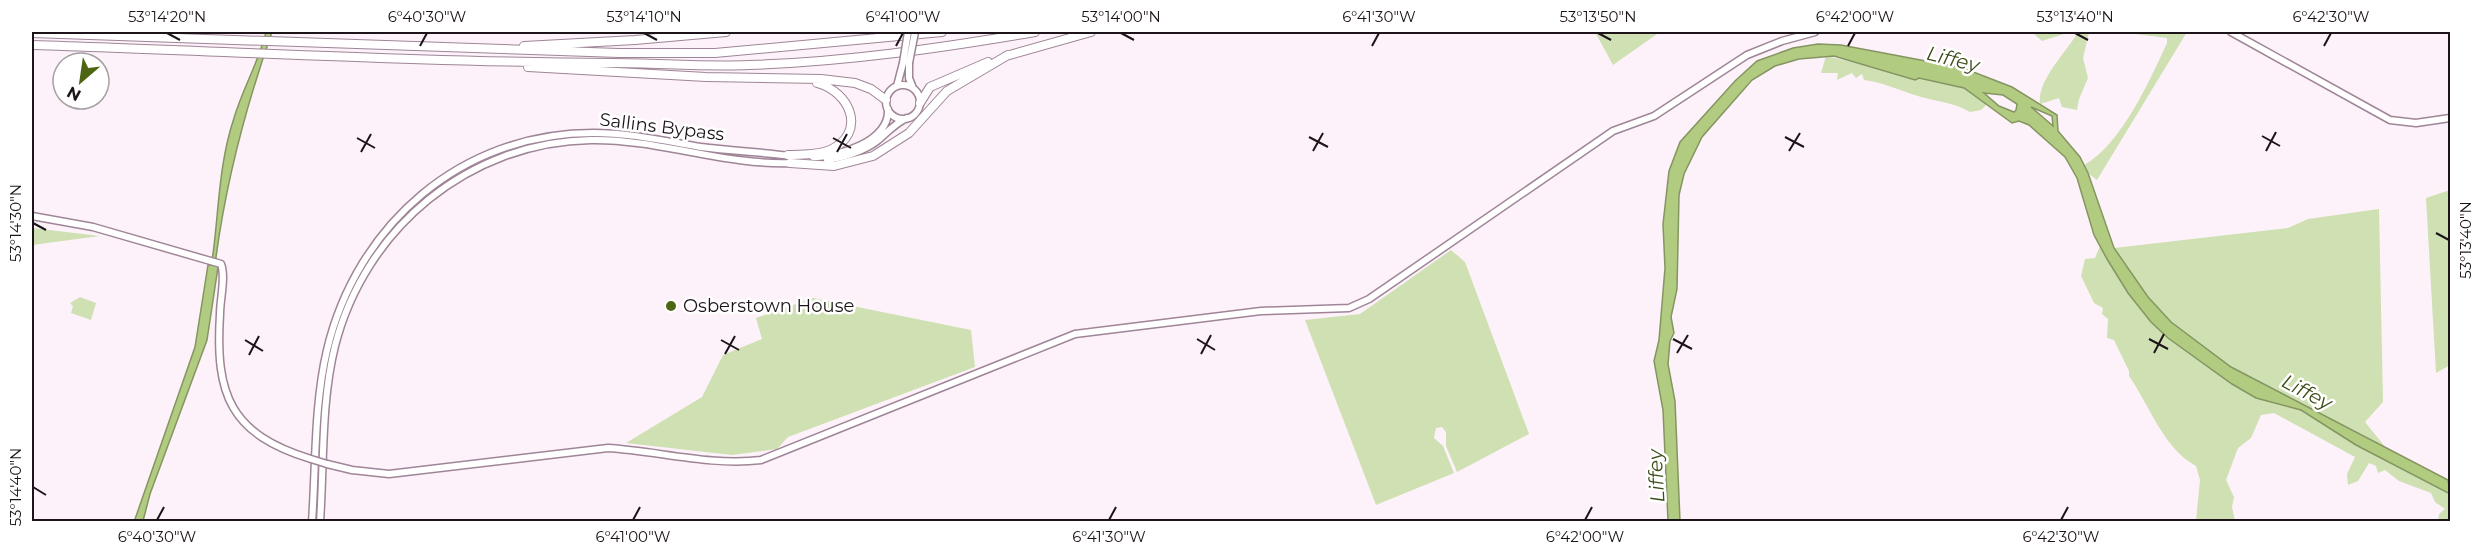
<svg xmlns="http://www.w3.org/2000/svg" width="2482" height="553" viewBox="0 0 2482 553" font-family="Montserrat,sans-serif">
<rect width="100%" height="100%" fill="#fdf2f9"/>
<!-- green -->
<path fill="#cfe0b3" d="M1595,32H1660L1613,65Z
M2034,32H2070L2042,41L2033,33Z
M2076,32H2089L2083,58L2088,78L2079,99L2077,110L2062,107L2059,98L2040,104C2037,80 2066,53 2078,32Z
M2119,32H2187L2097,180L2088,173L2084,165C2121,145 2150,80 2167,43V38Z
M1826,56L1964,88L1987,104L1981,110L1970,112C1952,101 1934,102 1915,95C1898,90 1882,82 1864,80L1862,74L1856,78L1852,73L1837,80L1838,73H1821Z
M2450,190V365L2436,373L2426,198Z
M2379,209L2383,402L2365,422L2386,448L2231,367L2201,347L2171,322L2148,297L2114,248L2288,228L2308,219Z
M32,228L100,236L32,245Z
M2100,246L2128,293L2151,322L2180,347L2232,384L2256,398L2301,410L2356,445L2450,494V521H2438L2439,514L2445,509L2435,502L2431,493L2399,481L2385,470L2378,473L2376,466L2369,463L2358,481L2348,485L2347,474L2355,457L2274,413L2261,415L2251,438L2238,448L2226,480L2234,497L2232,507L2235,521H2196L2200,480L2196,466C2163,448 2150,406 2129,376V371L2114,340L2107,338L2108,319L2102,314L2103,308L2094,303L2081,276L2085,259L2095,258Z
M1451,250L1465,262L1529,434L1457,472L1446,446V432L1442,427L1436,428L1434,438L1443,446L1454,473L1376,505L1305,320L1360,314Z
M80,297L96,303L91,320L71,313L73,306L70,303Z
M813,298L971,330L975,367L788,437L777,449L732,455L626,443L702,397L723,355L762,339L756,318Z"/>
<!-- water -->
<path fill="#b1cc81" stroke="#859562" stroke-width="1.5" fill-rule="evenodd" d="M266,32H272C246,106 225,185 215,265L218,267L207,340L150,494L143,521L134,522L195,347L208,265H211L213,254C219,208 219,163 234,118C243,88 259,61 266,32Z
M1818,44L1841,45L1963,68L2012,87L2057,115L2058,131L2080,157L2088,173L2114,248L2148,297L2171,322L2231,367L2448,480L2450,494L2356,445L2301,410L2256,398L2232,384L2168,338L2151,322L2128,293L2107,259L2094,235L2077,178L2065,157L2029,125L2019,121L2012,123L1964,88L1919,78L1915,80L1834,56L1799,59L1775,66L1752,80L1702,137L1684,174L1679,195L1677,289L1671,317L1674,333L1670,341L1668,364L1675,401L1680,521H1668L1663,410L1654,361L1659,340L1665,268L1663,224L1669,171L1680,142L1735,81L1757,61L1793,48ZM1984,93L2003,95L2017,104L2016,110L2014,112L1999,106ZM2031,107L2052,116L2053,126Z"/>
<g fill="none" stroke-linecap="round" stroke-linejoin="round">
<!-- secondary casing -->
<g stroke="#9f8597" stroke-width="9">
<path id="secondary" d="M2231,32L2390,120L2416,123L2450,118
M909,63V78L913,88
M886 102a17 17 0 1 1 34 0a17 17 0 1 1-34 0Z
M897,86L903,63
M813,157C839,157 890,141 888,109
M827,160C845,157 862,152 877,141C887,133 895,123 907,118
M32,216L93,227L221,264C226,277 220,299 220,314C215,395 230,434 311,459
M327,464L352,470L389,474L608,448C658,451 710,466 761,460L1075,334L1261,311L1349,308L1369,299L1613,131L1654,116L1747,55L1782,41L1815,32
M312,522C316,465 314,405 327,350C357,224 462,133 593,133C630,133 665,141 701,147C731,151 761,152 791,156
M320,522C324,464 321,402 335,346C365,228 469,142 591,140C659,139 725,166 793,163"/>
</g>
<!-- highway casing -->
<g stroke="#9f8597" stroke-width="10">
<path id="highway" d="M32,33L619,53H715L942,32
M32,45C225,51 419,62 613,63C658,63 704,67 749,65C845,62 941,48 1035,32
M524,46L635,40L726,32
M1006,56L1091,32
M528,67L706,77L821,79L855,83L871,89L886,100
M920,103L930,87L988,62
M788,155C801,154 817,156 830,150C867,133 851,92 817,83
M790,163L834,166L873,156L909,133L947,91L1008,55"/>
</g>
<!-- secondary -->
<use href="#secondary" stroke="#fff" stroke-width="6"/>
<!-- highway -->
<use href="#highway" stroke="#fff" stroke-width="8"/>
<!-- secondary-bridge casing -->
<g stroke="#9f8597" stroke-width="9" stroke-linecap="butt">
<path id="secondary-bridge" d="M903,63L908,32
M909,63L915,32
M311,459L327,464"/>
</g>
<!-- secondary-bridge -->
<use href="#secondary-bridge" stroke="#fff" stroke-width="6"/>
</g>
<!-- ticks -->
<path fill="none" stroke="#1d141a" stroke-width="2" d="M167,33L180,40M644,33L657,40M1121,33L1134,40M1598,33L1611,40M2075,33L2088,40M420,46L427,33M896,46L903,33M1372,46L1379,33M1848,46L1855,33M2324,46L2331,33M2262,136L2280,146M1309,137L1328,147M1785,137L1804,147M357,138L375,148M833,138L851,148M1313,151L1323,133M1789,151L1800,133M2266,151L2276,132M361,152L371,134M837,152L847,134M33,223L46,230M2436,233L2449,240M1197,339L1215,350M1673,339L1692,349M2149,339L2168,349M245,340L263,351M721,340L739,350M1677,353L1688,335M2154,353L2164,334M725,354L735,336M1201,354L1211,335M249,355L259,336M33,487L46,495M157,520L164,507M633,520L640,507M1109,520L1116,507M1585,520L1592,507M2061,520L2068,507"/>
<!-- markers -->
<circle fill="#4e6514" stroke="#fff" stroke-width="2" cx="671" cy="306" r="6"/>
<g text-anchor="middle" stroke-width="5" stroke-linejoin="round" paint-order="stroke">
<!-- street labels -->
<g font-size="18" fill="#1d141a" stroke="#fff">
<text transform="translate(662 127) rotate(7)" y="6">Sallins Bypass</text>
</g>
<!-- poi labels -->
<g font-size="18" fill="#1d141a" stroke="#fff" text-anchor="start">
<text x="683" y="312">Osberstown House</text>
</g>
<!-- water labels -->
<g font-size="20" font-style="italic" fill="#3c4d18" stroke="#fff">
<text transform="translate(1953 59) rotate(14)" y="7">Liffey</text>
<text transform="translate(2307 392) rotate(28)" y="7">Liffey</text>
<text transform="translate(1656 476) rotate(-93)" y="7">Liffey</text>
</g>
</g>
<!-- border -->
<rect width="2482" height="553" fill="none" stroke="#ffffff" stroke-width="66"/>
<!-- north arrow -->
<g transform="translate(81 81) rotate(209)"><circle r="28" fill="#ffffff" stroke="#a5a1a3" stroke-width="1.5"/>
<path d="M0-4.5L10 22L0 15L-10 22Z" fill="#4e6514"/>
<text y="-9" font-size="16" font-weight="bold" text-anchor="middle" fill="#1d141a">N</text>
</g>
<rect x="33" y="33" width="2416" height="487" fill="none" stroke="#1d141a" stroke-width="2"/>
<g font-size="15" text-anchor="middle" fill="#1d141a">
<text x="167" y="22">53°14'20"N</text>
<text x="427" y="22">6°40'30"W</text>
<text x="644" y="22">53°14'10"N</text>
<text x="903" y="22">6°41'00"W</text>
<text x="1121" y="22">53°14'00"N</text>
<text x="1379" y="22">6°41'30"W</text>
<text x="1598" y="22">53°13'50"N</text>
<text x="1855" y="22">6°42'00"W</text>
<text x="2075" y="22">53°13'40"N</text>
<text x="2331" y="22">6°42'30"W</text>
<text transform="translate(16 223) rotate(-90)" y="5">53°14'30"N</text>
<text transform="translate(2466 240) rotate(-90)" y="5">53°13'40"N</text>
<text transform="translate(16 487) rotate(-90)" y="5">53°14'40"N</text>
<text x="157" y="542">6°40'30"W</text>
<text x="633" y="542">6°41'00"W</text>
<text x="1109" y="542">6°41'30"W</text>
<text x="1585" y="542">6°42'00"W</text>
<text x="2061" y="542">6°42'30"W</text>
</g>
</svg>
